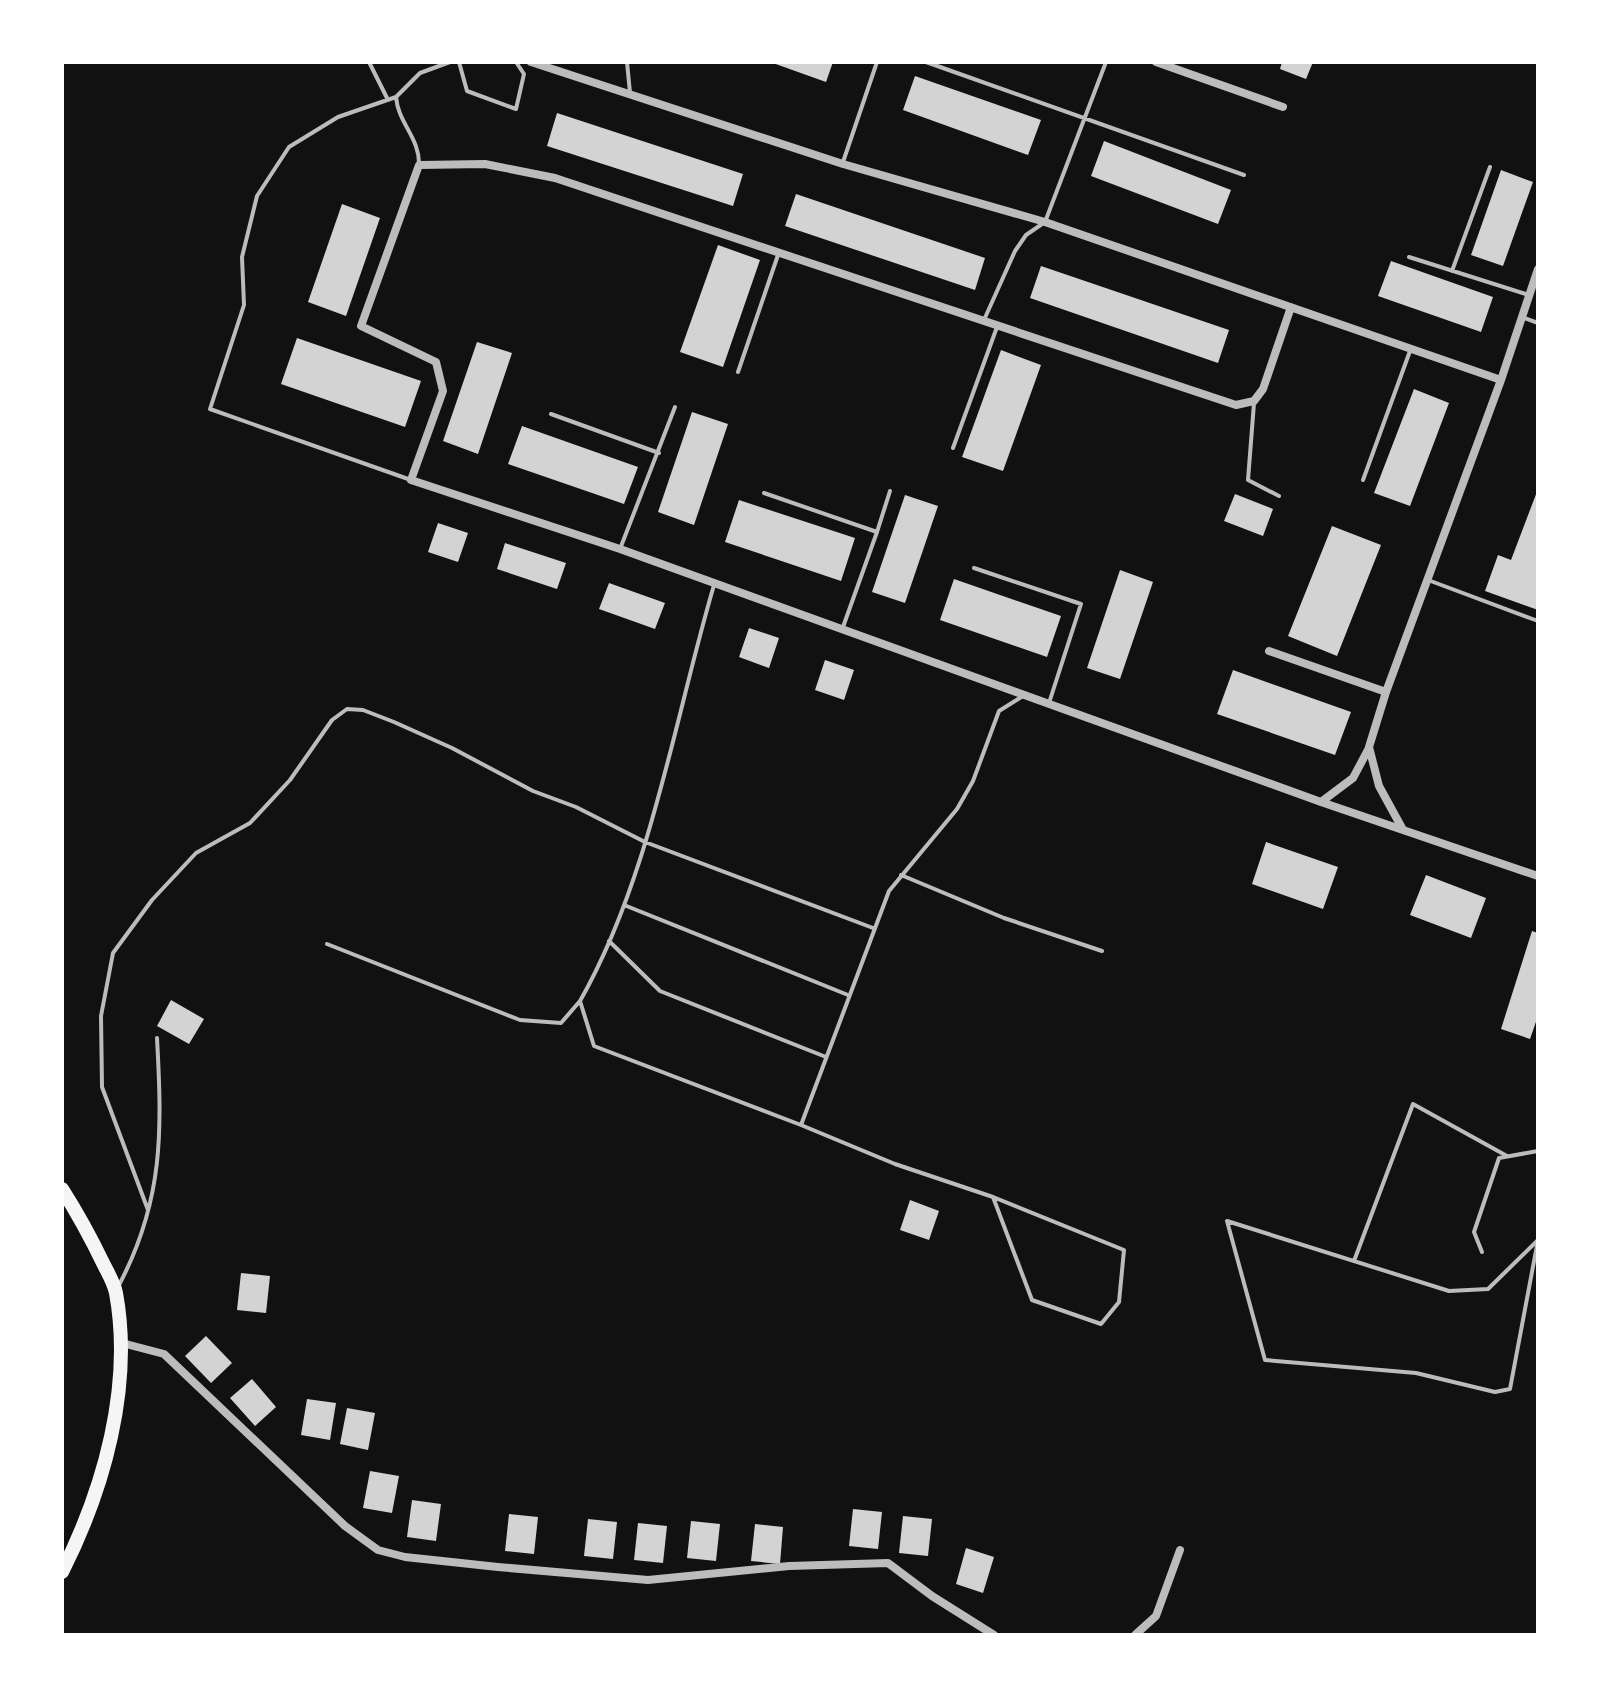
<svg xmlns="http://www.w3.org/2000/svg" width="1600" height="1697" viewBox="0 0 1600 1697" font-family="'Fira Sans',sans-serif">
<rect width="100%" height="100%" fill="#111"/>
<!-- building -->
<path fill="#d3d3d3" d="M770,62H833L826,82Z
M1282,62H1313L1306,79L1280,69Z
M915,76L1041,120L1028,155L903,110Z
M557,113L743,174L733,206L547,146Z
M1104,141L1231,190L1218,224L1091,176Z
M1501,170L1533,182L1503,266L1471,255Z
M796,194L985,258L975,290L785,226Z
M342,204L380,218L346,316L308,302Z
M718,245L760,260L723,367L680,352Z
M1391,261L1493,297L1481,332L1378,296Z
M1041,266L1229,330L1218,363L1030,298Z
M297,338L421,381L405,427L281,384Z
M477,342L512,353L478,454L443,441Z
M1001,350L1041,365L1003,471L962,457Z
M1414,389L1449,403L1410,506L1374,493Z
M692,412L728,424L694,525L658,512Z
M522,426L638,467L624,504L508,464Z
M1538,489V610L1485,591L1498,555L1511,560Z
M1235,494L1273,509L1263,536L1224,521Z
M905,495L938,506L905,603L872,592Z
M739,500L855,538L841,581L725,542Z
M438,523L468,533L458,562L428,552Z
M1332,526L1381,545L1337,656L1288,636Z
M505,543L566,563L557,589L497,569Z
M1120,570L1153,582L1120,679L1087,668Z
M954,579L1061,616L1047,657L940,620Z
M609,583L665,603L655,629L599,609Z
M749,628L779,638L769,668L739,657Z
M825,660L854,670L844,700L815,690Z
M1233,670L1351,712L1335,755L1217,714Z
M1266,842L1338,867L1323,909L1252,884Z
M1426,875L1486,898L1471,938L1410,915Z
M1532,931L1538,933V1016L1530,1039L1501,1029Z
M171,1000L204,1019L189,1044L157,1026Z
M910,1200L939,1211L929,1240L900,1230Z
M241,1273L270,1276L266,1313L237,1310Z
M206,1336L232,1363L211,1383L185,1356Z
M252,1379L276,1407L255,1426L230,1398Z
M307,1399L336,1403L330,1440L301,1435Z
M347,1408L375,1413L368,1450L340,1444Z
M370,1471L399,1476L392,1513L363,1508Z
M412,1500L441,1504L436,1541L407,1537Z
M853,1509L882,1512L878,1549L849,1546Z
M509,1514L538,1517L534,1554L505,1551Z
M903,1516L932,1519L928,1556L899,1553Z
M588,1519L617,1522L613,1559L584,1556Z
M691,1521L720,1524L716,1561L687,1558Z
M638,1523L667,1526L663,1563L634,1560Z
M755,1524L783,1527L780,1564L751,1561Z
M966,1548L994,1557L983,1593L956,1584Z"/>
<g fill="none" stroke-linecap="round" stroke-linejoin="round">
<!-- service -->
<path stroke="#bcbcbc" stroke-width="4" d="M369,62L388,100
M459,62L467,91L516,109L524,74L516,62
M627,62L630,93
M926,62L1244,175
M396,97L338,117L289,147L257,196L242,257L244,305L210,409L411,480
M843,162L877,62
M419,165C420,138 398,123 396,97L420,73L450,62
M1409,257L1529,295
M1452,271L1490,167
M1524,318L1538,323
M984,320L1015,251L1026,235L1045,222L1106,62
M738,372L778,255
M1254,403L1248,480L1279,496
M551,414L659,453
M953,448L997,327
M1363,480L1410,351
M764,493L877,532L843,627
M877,532L890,491
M620,549L675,407
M974,568L1081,604L1049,703
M1428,580L1538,621
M714,585C674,721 650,878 580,1001L594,1046L801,1125
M901,875L1004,918L1102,951
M624,905L848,995
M609,941L660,991L826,1057
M327,944L520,1020L561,1023L580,1001
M993,1197L1032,1300L1101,1324L1119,1302L1124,1250L993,1197L895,1164L801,1125L889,891L957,809L973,781L999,711L1023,696
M148,1210L102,1087L101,1016L113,953L152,900L196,853L250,823L290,780L332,720L347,709L363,710L394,722L452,748L533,791L576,807L645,842L873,928
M1227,1221L1449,1291L1488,1289L1538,1240L1510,1389L1495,1392L1416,1373L1265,1360Z
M1482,1252L1474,1232L1499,1158L1538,1151
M1354,1261L1413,1104L1507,1156
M119,1285C164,1200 162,1130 157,1038"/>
<!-- minor -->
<path stroke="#bcbcbc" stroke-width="8" d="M531,62L843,164L1045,222L1501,380
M1156,62L1283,107
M1291,307L1263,389L1254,401L1236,405L555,178L485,164L419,165L361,326L436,362L443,391L411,480L620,549L1321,802L1538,876
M1269,651L1386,692
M1321,802L1353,778L1369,748
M1402,828L1379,786L1369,747L1386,692L1501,380L1538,269
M122,1343L164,1354L345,1526L378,1550L405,1557L498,1567L648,1580L789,1566L888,1563L932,1596L994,1635
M1135,1635L1156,1616L1180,1550"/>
<!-- primary -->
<path stroke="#f5f5f5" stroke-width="14" d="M62,1189C78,1214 91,1238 104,1265C108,1273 114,1283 116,1293C133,1386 104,1489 62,1572"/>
</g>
<!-- border -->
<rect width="1600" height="1697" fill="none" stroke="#ffffff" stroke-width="128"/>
</svg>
